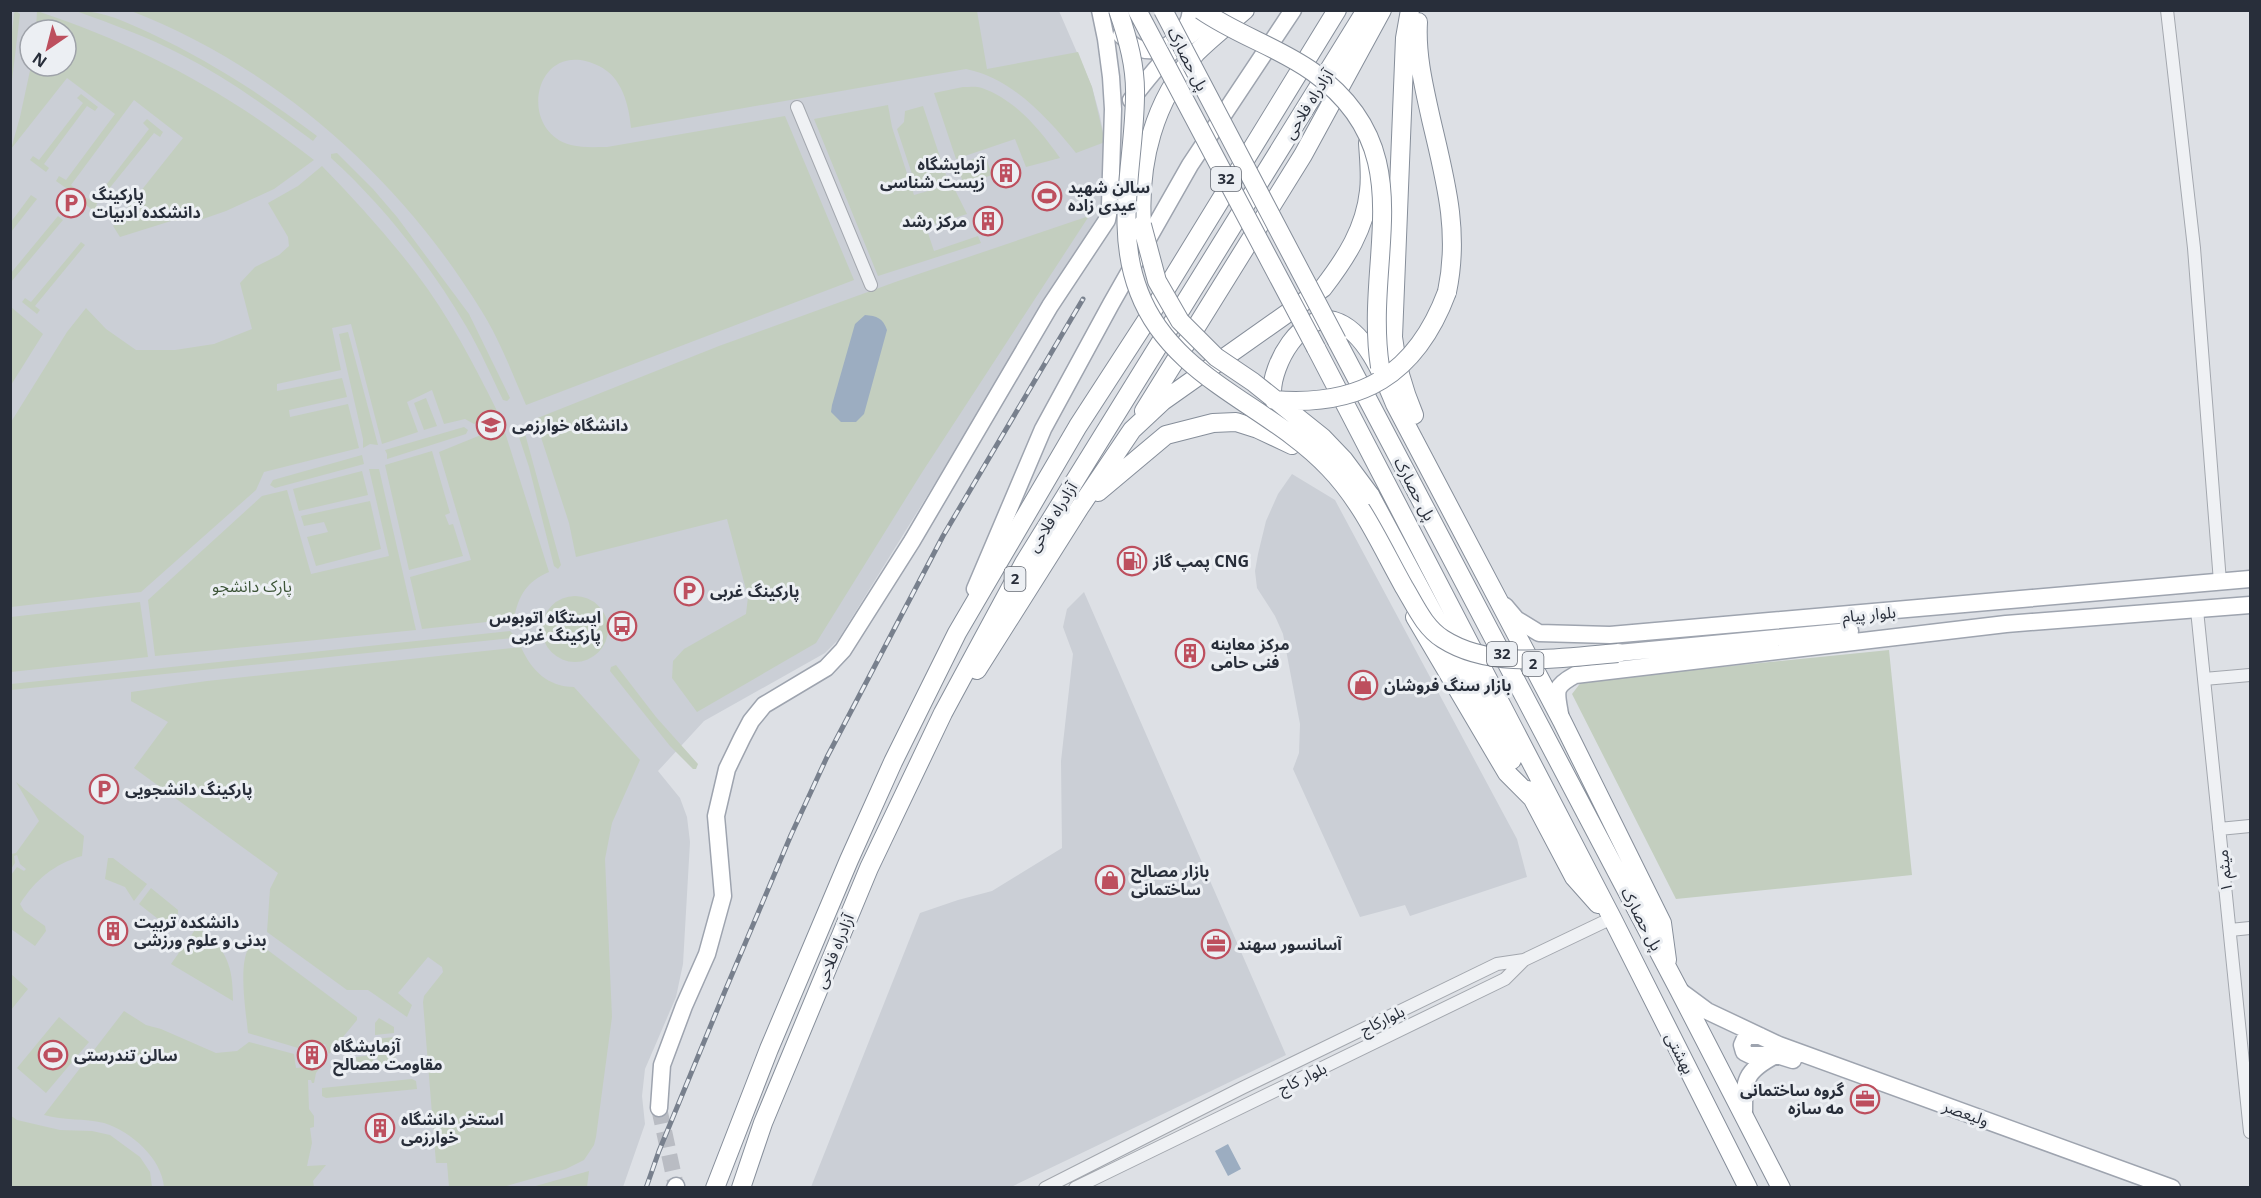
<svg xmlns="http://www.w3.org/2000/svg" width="2261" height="1198" viewBox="0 0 2261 1198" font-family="'Noto Sans','Noto Sans Arabic',sans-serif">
<rect width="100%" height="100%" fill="#dde0e5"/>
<!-- built -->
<path fill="#cbcfd6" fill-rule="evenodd" d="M10,11H1059L1092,87L1100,116L1105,142L1104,210L838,640L825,653L704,721L658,771L680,798L687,817L690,842L683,964L676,997L645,1069L642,1096L645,1124L623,1187H11ZM30,30H66V66H30Z
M1292,474L1335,500L1517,839L1527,877L1410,916L1405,905L1360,917L1293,769L1299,753L1300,724L1283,634L1275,616L1257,588L1255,571L1258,554L1266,521L1278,494Z
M1084,592L1286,1055L1011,1187H811L920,913L958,900L992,891L1062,848L1061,761L1073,654L1063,627L1067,609Z"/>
<!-- green -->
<path fill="#c3cebf" d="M16,11L20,14L11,89L10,52L14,13Z
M37,11C142,46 227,92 314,160L274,189L226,211L203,219L171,221L120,237L113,226L183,138L134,100L71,185L76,189L73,193L56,181L59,176L66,180L115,114L67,78L11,149L20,117L31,66H66V30H36Z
M76,11C102,10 126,22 150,33C210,61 264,96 317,136L313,141C271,110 229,79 182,55C148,37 112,24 76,11Z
M131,11H977L987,69L1078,52L1092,87L1105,142L1076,153C1048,118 1012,78 966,69L631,128C629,105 622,77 599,66C535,35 515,130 571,145C583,148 595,147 607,147L785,116L854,280L526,405C512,373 500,340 481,310C400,178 276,67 131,11Z
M963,87C969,87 977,86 982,88C1016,100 1040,130 1060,158L1026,167L1015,139L956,159L934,93Z
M81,94L98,107L95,111L87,106L44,164L49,168L46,172L30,160L33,156L39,160L83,103L77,98Z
M888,105L892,127L914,195L952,184L967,214L926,227L934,251L978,236L981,243L878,276L814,119Z
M923,106L948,181L917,189L897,129L904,122L905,111Z
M147,119L163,132L160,137L154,133L96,205L101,210L98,214L82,202L85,197L93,202L149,129L143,123Z
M337,153L373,189L397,217L469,314L510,398L507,401L503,400C491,375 480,350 466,326C431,266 382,204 331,158V154Z
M985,155L992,175L964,185L957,165Z
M322,166C355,200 387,235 416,273C449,316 475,366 499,415L474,424L465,419L444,424L432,390L407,402L418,432L382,444L351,324L332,328L341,370L277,384V391L342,378L347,397L289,410L290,417L348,404L359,448L264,472L256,490L141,592L11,607V422L67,332L86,308L106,329L136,350H175L214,344L252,329L240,283L255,267L279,255L289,246L288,237L268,203L298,186Z
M31,195L37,199L11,232V222Z
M58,216L63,220L11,282V273Z
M1089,216L921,474L816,643L697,712L672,678L673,661L684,649L746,614L748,597L727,519L576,557L569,523L535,419L719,346L898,281Z
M81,242L85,245L35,306L40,310L37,314L22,302L25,298L31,302Z
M11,307L43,334L11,385Z
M348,332L378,445L370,444L363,448V439L339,334Z
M426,398L437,426L424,430L414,403Z
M503,426L549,572C527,581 518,596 514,619L422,629L410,577L471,560L439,452Z
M464,427L468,430L466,434L387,459V454L385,450Z
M521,428L524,430L561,565L558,569L554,566L529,467L517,431Z
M432,451L450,513L445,515L449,525L453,524L463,556L409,570L385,465Z
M362,455L364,464L275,488L270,485L273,480Z
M369,469H379L416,630L155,656L148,600L262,496L287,490L311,574L389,556Z
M362,471L368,495L299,511L293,489Z
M370,501L381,549L316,566L307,537L328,532L324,522L304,526L301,516Z
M542 629a33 33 0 1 1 66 0a33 33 0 1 1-66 0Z
M140,602L148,657L11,672V617Z
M510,631L513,634L512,638L11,690V684Z
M521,647C531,670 548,687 574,687L640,760L612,823L605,859L612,1017L596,1137L594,1145L584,1160L566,1169L503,1187H449L447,1163H436L423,1002L424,996L443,972L442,967L428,957L398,993L412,1005L407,1017L368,990H347L267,932L270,889L278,873L134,768L168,722L131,701V692L207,681Z
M1889,650L1912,875L1676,899L1572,694L1582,681Z
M616,665L656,717L698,764L696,769H693L670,746L610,671L611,667Z
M16,782L84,836L82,856C54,864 35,880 20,904L24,911L45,926L46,931L35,946L11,929L10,888L12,886L11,875L17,867L24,871L26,869L20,864L17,855L14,856L15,863L11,869V854L16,853L39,821Z
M108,858H113L147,884L134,901L125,887L105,879Z
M151,888L178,910V914L167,926L139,904Z
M197,927C227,948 233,966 233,1001L171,964Z
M251,945H261L357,1017V1020L329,1054L325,1044L300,1043L298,1048L248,1033C246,1012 237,959 251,945Z
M11,974L28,989L11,1010Z
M124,1011L146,1025L161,1029L216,1053L237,1051L249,1042L294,1054L296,1068L321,1066L316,1073L314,1083H312L311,1080H308L309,1109L314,1116V1127L310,1128L312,1143L307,1166L326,1165L313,1181L314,1187H164C162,1159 131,1131 104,1123C84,1118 64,1121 44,1115Z
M59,1017L89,1042L46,1093L17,1068Z
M379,1018L394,1027V1033L375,1035V1023Z
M394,1037L395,1050L377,1052L376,1039Z
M395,1054L396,1068L378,1069L377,1055Z
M373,1055L374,1069L358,1071L356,1057Z
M412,1079L416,1081L417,1089L326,1098L322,1096V1088Z
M10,1115L17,1120L60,1130L92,1131L110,1135L140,1157L150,1172L152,1187H11Z
M589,1171L587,1187H532Z"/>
<!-- water -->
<path fill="#9cadc1" d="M865,315C877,316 883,318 887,330L864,414L856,422H841L831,412L832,405L855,324Z
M1228,1144L1241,1169L1228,1176L1215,1151Z"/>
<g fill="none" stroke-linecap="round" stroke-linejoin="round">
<!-- major-tunnel -->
<path stroke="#b9bcc3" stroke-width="16" stroke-dasharray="16 8" stroke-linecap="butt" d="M659,1108L676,1186"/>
<!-- minor casing -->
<g stroke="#a3a7ae" stroke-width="14">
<path id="minor" d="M2167,10L2194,248L2220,582
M797,107L871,285
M2197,610L2250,1132
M2204,679L2250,675
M2219,829L2250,826
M2230,930L2250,928
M1045,1188L1242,1088L1497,964L1524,960L1612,918
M1075,1188L1505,979L1524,960"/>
</g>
<!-- major casing -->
<g stroke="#9ea4af" stroke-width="19">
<path id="major" d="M1121,35C1127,40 1133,47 1141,49C1165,56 1189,33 1191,10
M1131,100C1160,62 1185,32 1229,10
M975,589L1043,429L1111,304L1190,165L1293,10
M1505,606L1516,619L1539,633L1610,635L2250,579
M1618,653L1850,631
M1560,714C1556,691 1553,687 1575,675L2006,624L2250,605
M1680,991L1707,1011L1779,1045L2172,1188
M1760,1036H1746L1742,1045L1744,1052L1750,1055H1777L1793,1060
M659,1108L662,1065L684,1006L707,954L723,896L716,816L727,769L742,738L751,721L764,705L826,668L843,650L912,541L1050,306L1107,220L1110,205L1113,109L1111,77L1106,39L1100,10
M1744,1116C1744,1081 1743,1072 1776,1055
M675,1188L676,1186"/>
</g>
<!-- highway casing -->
<g stroke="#868e9a" stroke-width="20">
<path id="highway" d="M1410,10L1405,38L1393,337C1396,364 1403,389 1414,415
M1418,22C1416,55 1424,87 1431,119C1445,179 1460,231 1447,292
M1142,225C1138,162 1154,101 1196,53C1211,38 1229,24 1245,10
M1337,341L1679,990L1781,1188
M1316,348L1612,918L1748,1188
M1144,411L1303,155L1382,10
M1286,435C1279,422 1272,407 1272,392C1272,365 1300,312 1334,321C1365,330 1384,377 1395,404L1562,721L1662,923L1667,960
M1098,492L1166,435L1213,423L1236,422L1258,429L1292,445
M1370,495L1512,760
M1415,617L1507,773L1533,799
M977,670L1080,507L1132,430L1163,401L1323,288C1346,258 1365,229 1369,191C1371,176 1369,159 1368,143
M1528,790L1574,877L1598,904
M715,1188L769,1049L849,860L893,762L957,633L1078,426L1150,315L1337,10
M741,1188L763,1123L869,868L943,713L1024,563L1366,10"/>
</g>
<!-- minor -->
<use href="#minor" stroke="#eff1f4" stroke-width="12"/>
<!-- major -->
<use href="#major" stroke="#fff" stroke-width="16"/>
<!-- highway -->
<use href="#highway" stroke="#fff" stroke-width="18"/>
<!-- rail casing -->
<g stroke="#78808d" stroke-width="5">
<path id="rail" d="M646,1188L659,1151L725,991L791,835L827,757L943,536L1083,299"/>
</g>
<!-- rail -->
<use href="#rail" stroke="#eceff3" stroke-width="3" stroke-dasharray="9" stroke-linecap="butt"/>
<!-- highway-bridge casing -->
<g stroke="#868e9a" stroke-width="20" stroke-linecap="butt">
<path id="highway-bridge" d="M1118,10C1128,39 1136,67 1135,97C1134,164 1114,228 1139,292C1172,379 1270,405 1329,468C1362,502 1381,546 1404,587C1415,605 1424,627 1443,639C1493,671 1563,657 1618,653
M1137,10L1316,348
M1163,10L1337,341
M1201,10C1237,35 1278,47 1313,72C1425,152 1363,255 1380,367
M1142,225L1157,281L1180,321L1216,357L1253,382L1322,437L1344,460L1370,495
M1274,400C1361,407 1416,375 1447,292"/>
</g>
<!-- highway-bridge -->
<use href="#highway-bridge" stroke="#fff" stroke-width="18"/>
</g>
<!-- icons -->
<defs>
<g id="building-ring" transform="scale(1.5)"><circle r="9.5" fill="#eceff3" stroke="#bd4f5e" stroke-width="1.5"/><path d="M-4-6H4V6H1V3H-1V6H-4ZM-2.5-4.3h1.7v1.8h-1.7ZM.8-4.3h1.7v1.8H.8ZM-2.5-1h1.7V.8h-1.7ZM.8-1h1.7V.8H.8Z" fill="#bd4f5e"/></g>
<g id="stadium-ring" transform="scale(1.5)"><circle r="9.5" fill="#eceff3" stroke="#bd4f5e" stroke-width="1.5"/><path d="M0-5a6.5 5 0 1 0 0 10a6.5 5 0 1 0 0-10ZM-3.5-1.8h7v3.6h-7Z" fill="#bd4f5e"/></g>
<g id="parking-ring" transform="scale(1.5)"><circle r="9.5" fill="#eceff3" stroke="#bd4f5e" stroke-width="1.5"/><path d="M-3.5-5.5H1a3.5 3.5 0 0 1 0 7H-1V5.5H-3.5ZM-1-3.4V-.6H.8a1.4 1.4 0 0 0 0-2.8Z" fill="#bd4f5e"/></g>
<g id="university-ring" transform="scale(1.5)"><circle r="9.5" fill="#eceff3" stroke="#bd4f5e" stroke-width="1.5"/><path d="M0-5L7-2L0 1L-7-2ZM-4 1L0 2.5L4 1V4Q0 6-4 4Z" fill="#bd4f5e"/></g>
<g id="fuel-ring" transform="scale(1.5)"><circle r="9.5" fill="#eceff3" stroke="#bd4f5e" stroke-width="1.5"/><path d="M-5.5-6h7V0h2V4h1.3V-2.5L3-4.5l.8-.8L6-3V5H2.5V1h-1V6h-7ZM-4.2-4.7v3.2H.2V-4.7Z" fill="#bd4f5e"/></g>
<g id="bus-ring" transform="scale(1.5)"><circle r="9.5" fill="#eceff3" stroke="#bd4f5e" stroke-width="1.5"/><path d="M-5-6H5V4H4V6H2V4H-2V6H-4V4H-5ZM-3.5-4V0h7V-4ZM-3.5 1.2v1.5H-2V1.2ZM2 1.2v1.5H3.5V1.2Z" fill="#bd4f5e"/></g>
<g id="shop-ring" transform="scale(1.5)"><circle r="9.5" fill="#eceff3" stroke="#bd4f5e" stroke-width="1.5"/><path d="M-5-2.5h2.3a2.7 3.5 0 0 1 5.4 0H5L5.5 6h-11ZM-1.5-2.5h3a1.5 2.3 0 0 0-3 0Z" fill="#bd4f5e"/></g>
<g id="office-ring" transform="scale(1.5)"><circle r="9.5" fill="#eceff3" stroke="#bd4f5e" stroke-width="1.5"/><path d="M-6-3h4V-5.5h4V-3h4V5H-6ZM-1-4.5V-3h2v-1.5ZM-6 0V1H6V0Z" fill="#bd4f5e"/></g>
</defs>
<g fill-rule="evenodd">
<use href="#building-ring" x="1006" y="173"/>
<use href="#stadium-ring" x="1047" y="196"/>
<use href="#parking-ring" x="71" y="203"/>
<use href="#building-ring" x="988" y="221"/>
<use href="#university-ring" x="491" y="425"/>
<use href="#fuel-ring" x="1132" y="561"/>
<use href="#parking-ring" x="689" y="591"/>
<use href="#bus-ring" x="622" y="626"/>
<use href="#building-ring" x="1190" y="653"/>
<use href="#shop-ring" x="1363" y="685"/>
<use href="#parking-ring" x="104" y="789"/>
<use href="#shop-ring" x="1110" y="880"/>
<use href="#building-ring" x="113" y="931"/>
<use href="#office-ring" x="1216" y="944"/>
<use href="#stadium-ring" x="53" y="1055"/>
<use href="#building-ring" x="312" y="1055"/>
<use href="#office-ring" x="1865" y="1099"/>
<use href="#building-ring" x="380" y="1128"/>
</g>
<g text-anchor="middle" stroke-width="6" stroke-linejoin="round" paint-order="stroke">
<!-- shield labels -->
<g fill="#eceff3" stroke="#636872" stroke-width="1.5">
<rect x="1211" y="167" width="30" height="24" rx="4.5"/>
<rect x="1004.5" y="567" width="21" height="24" rx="4.5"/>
<rect x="1487" y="642" width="30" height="24" rx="4.5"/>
<rect x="1522.5" y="652" width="21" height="24" rx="4.5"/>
</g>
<g font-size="15" font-weight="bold" fill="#282e3a">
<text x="1226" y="184">32</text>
<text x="1015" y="584">2</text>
<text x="1502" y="659">32</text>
<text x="1533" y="669">2</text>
</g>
<!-- street labels -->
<g font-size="16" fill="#282e3a" stroke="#eceff3">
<text transform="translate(1188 59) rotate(63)" y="6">پل حصارک</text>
<text transform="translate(1308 104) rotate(-58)" y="6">آزادراه فلاحی</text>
<text transform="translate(1415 489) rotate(62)" y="6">پل حصارک</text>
<text transform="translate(1052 517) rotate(-58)" y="6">آزادراه فلاحی</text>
<text transform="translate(1869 614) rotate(-5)" y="6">بلوار پیام</text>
<text transform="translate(2224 871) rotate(-96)" y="6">میثم ۱</text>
<text transform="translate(1642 919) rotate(62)" y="6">پل حصارک</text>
<text transform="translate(834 951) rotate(-68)" y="6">آزادراه فلاحی</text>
<text transform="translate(1382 1020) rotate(-26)" y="6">بلوارکاج</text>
<text transform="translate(1680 1053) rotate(63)" y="6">بهشتی</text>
<text transform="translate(1302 1078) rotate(-26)" y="6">بلوار کاج</text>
<text transform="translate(1966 1113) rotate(20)" y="6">ولیعصر</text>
</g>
<!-- poi labels -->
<g font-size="16" font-weight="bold" fill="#282e3a" stroke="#eceff3" text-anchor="start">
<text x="985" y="170" text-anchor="end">آزمایشگاه<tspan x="985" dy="18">زیست شناسی</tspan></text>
<text x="1068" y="193">سالن شهید<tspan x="1068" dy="18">عیدی زاده</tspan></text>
<text x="92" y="200">پارکینگ<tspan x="92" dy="18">دانشکده ادبیات</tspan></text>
<text x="967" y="227" text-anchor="end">مرکز رشد</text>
<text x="512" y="431">دانشگاه خوارزمی</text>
<text x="1153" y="567">پمپ گاز CNG</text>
<text x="710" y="597">پارکینگ غربی</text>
<text x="601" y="623" text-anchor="end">ایستگاه اتوبوس<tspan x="601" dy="18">پارکینگ غربی</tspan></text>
<text x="1211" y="650">مرکز معاینه<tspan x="1211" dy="18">فنی حامی</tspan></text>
<text x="1384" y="691">بازار سنگ فروشان</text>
<text x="125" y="795">پارکینگ دانشجویی</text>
<text x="1131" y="877">بازار مصالح<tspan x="1131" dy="18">ساختمانی</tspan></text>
<text x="134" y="928">دانشکده تربیت<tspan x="134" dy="18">بدنی و علوم ورزشی</tspan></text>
<text x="1237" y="950">آسانسور سهند</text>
<text x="333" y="1052">آزمایشگاه<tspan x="333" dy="18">مقاومت مصالح</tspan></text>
<text x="74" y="1061">سالن تندرستی</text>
<text x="1844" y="1096" text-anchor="end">گروه ساختمانی<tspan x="1844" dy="18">مه سازه</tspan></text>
<text x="401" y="1125">استخر دانشگاه<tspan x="401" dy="18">خوارزمی</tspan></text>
</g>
<!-- park labels -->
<g font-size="16" fill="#3c5437" stroke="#eceff3">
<text x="252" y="592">پارک دانشجو</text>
</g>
</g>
<!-- border -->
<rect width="2261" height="1198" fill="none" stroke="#282e3a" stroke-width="24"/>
<!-- north arrow -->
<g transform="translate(48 48) rotate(215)"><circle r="28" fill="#eceff3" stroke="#9ea2a9" stroke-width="1.5"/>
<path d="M0-4.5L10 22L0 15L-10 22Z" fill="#bd4f5e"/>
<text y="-9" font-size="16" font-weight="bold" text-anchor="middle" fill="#282e3a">N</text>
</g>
</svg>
